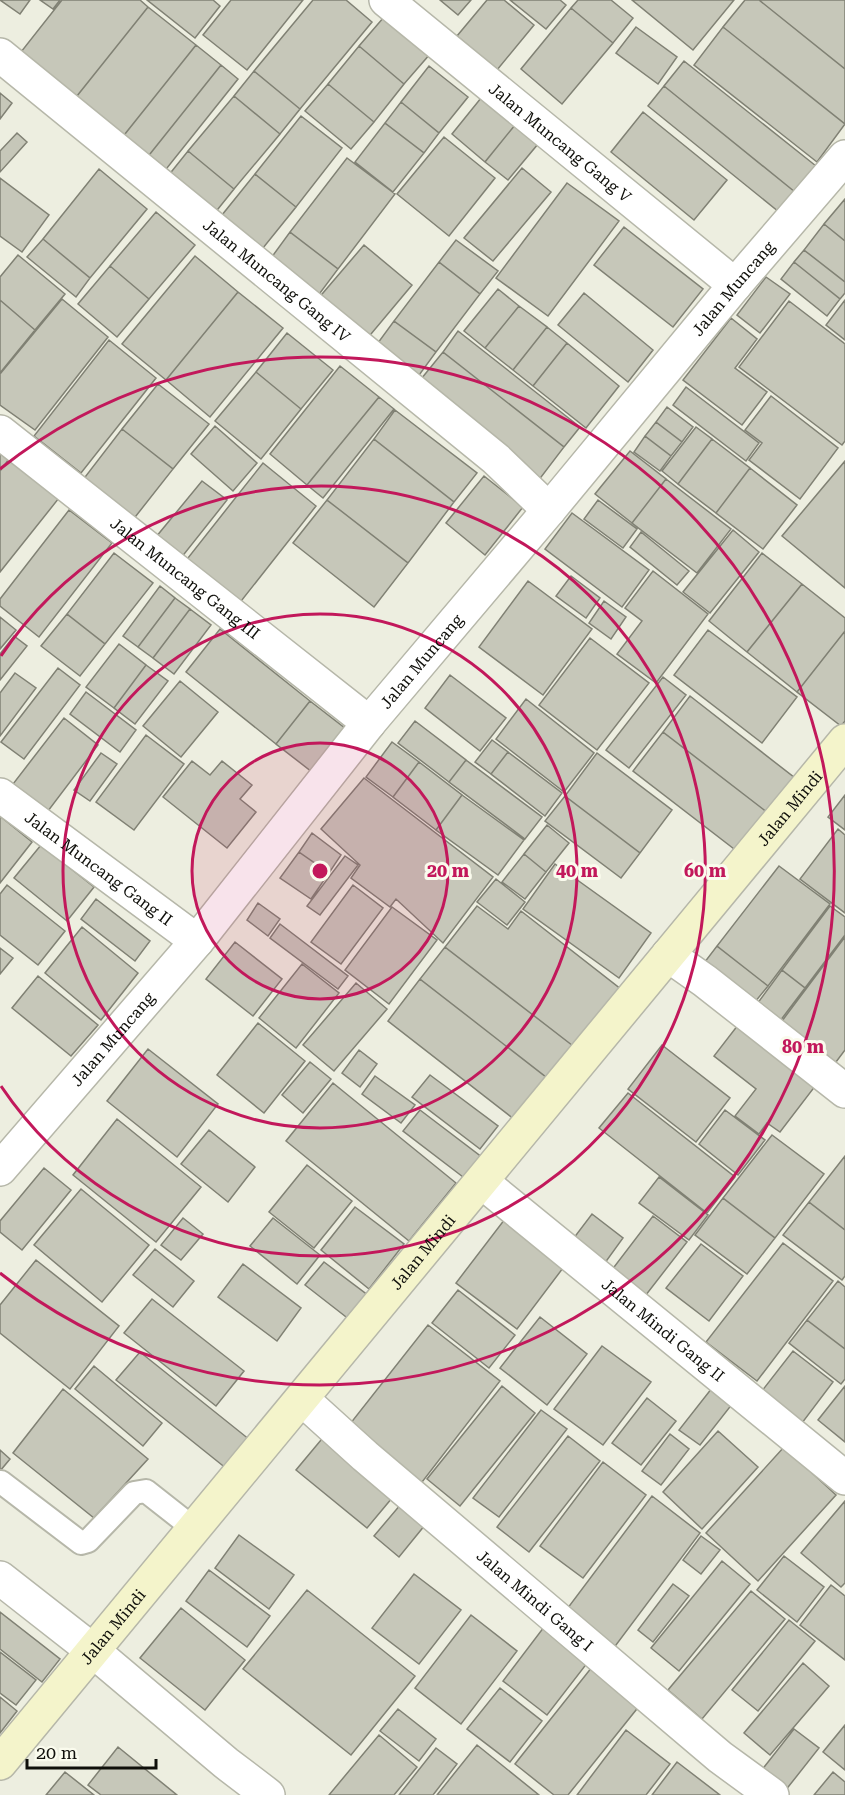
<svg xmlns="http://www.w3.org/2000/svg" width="845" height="1795" viewBox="0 0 845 1795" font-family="'Roboto Serif',serif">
<rect width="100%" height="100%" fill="#edeee0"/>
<!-- building -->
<path fill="#c6c7b9" stroke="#808174" stroke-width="1.5" d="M0,0H30L20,14Z
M40,0H60L53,9Z
M62,0H140L148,7L73,101L17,57Z
M147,0H213L220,6L195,38Z
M231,0H303L247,70L203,35Z
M313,0H346L372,22L300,109L254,71Z
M440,0H471L458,15Z
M487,0H504L534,25L497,70L457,36Z
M510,0H560L566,5L546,29Z
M578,0H611L633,18L613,43L571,8Z
M632,0H734L693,50Z
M745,0H759L845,69V124L723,27Z
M759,0H845V69Z
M148,7L196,45L121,139L73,101Z
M571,8L613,43L562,104L521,69Z
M384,17L430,54L404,84L359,46Z
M636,27L677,57L658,84L616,53Z
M723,27L845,124L817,162L694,65Z
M196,45L221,65L146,159L121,139Z
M359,46L404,84L374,122L328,84Z
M684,61L816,166L795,192L664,86Z
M221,65L238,79L163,173L146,159Z
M429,66L468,97L439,133L401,102Z
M254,71L300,109L280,134L234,96Z
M328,84L374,122L351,149L305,111Z
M664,86L795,192L779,212L648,106Z
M0,93L12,103L0,119Z
M234,96L280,134L234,189L188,151Z
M481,98L515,125L485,162L452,134Z
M401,102L439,133L424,153L385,123Z
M643,112L727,180L694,220L611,152Z
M301,116L342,148L296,207L255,174Z
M385,123L424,153L393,192L355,162Z
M515,125L538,144L508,180L485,162Z
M17,133L27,142L0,172V151Z
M444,137L495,178L449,236L397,194Z
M188,151L234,189L210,219L164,181Z
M347,158L395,194L338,269L290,232Z
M522,168L551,192L493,261L464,238Z
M99,169L147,209L90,278L43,239Z
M255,174L296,207L263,248L222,215Z
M0,178L49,215L22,252L0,236Z
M567,183L619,221L548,316L496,278Z
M845,199V241L824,224Z
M156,212L195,245L149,299L110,266Z
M824,224L845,241V282L804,250Z
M624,227L703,289L673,327L594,265Z
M290,232L338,269L314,301L266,265Z
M43,239L90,278L76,297L27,257Z
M456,240L498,271L480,294L439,262Z
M364,245L412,285L366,340L317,300Z
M804,250L845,282V293L840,299L794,262Z
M18,255L65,294L35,330L0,300V277Z
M195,256L238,292L166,380L122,344Z
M439,262L480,294L436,352L394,321Z
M794,262L840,299L827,316L781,279Z
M110,266L149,299L117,337L78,304Z
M766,277L790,294L760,333L737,315Z
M498,289L519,306L485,348L464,331Z
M238,292L283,328L210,417L166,380Z
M584,293L653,350L628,382L558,325Z
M62,299L108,337L35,430L0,405V374Z
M0,300L35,330L0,373Z
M845,300V340L826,325Z
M789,301L845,344V441L842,445L739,367Z
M519,306L547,327L513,370L485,348Z
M731,318L757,339L735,368L767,392L742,425L683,380Z
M394,321L436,352L414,382L372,351Z
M547,327L567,343L533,386L513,370Z
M458,331L580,427L564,447L443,352Z
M287,333L333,370L301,409L256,372Z
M109,340L156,378L81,473L34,436Z
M567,343L619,386L586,428L533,386Z
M443,352L564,447L535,485L413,389Z
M340,366L379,397L307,485L270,454Z
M256,372L301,409L261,459L215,421Z
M158,384L209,424L173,469L122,429Z
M686,387L759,443L746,461L673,405Z
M771,396L838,448L800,499L749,460L762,443L745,430Z
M379,397L394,409L323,498L307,485Z
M667,407L693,427L682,442L656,422Z
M395,410L477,473L454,502L374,439Z
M656,422L682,442L671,456L645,436Z
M215,426L257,463L233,491L191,454Z
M696,427L712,439L678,484L662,471Z
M122,429L173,469L132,521L82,481Z
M645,436L671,456L660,471L634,452Z
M374,439L454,502L408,563L327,500Z
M712,439L750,468L716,513L678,484Z
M0,451L9,459L0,471Z
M630,451L666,479L632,523L595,494Z
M9,459L59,498L0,572V471Z
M845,461V588L782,536Z
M263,463L316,506L238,605L184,563Z
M750,468L797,505L763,549L716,513Z
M484,476L523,507L485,555L446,523Z
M666,479L731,529L697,573L632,523Z
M202,481L227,500L181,558L156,537Z
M327,500L408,563L374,607L293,543Z
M598,500L637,529L623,548L584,519Z
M69,510L112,543L39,637L0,606V599Z
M572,513L649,570L622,607L545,549Z
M733,530L759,552L710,613L683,592Z
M641,532L689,571L677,585L630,547Z
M114,553L153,583L105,644L67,614Z
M762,553L802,584L747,652L709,621Z
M653,571L708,614L656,683L617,654L642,621L625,608Z
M571,576L600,598L586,618L556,596Z
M528,581L592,629L543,695L479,647Z
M802,584L845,618V631L797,692L747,652Z
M160,586L175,598L138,647L123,636Z
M175,598L190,609L153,658L138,647Z
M604,601L626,617L611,639L589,623Z
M190,609L211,625L174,674L153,658Z
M67,614L105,644L80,676L41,646Z
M0,617L16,630L0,649Z
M220,629L310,701L276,744L186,672Z
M708,630L797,697L762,743L674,675Z
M845,631V721L841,726L797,692Z
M14,636L27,646L0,680V654Z
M590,638L649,683L597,750L539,705Z
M119,644L146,665L114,708L86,687Z
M146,665L168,681L135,724L114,708Z
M58,668L80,685L24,759L1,742Z
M15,673L36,688L0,736V693Z
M450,675L506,718L480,751L425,708Z
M663,677L686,695L629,768L606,750Z
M180,681L218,712L181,757L143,726Z
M86,692L136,730L120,752L70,714Z
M690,696L795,778L768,813L663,732Z
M526,699L594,753L564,792L496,739Z
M310,701L346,729L312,772L276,744Z
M64,718L98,745L48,811L13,784Z
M415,721L466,760L449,782L398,743Z
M663,732L768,813L738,852L633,771Z
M146,735L184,764L134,830L96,802Z
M492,740L508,752L491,774L475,762Z
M392,742L419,762L393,797L366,777Z
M508,752L562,793L545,816L491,774Z
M101,753L117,764L90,801L74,790Z
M597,753L672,810L640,853L565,796Z
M466,760L542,817L525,839L449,782Z
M192,761L210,775L222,761L252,785L240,799L256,812L227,848L163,797Z
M419,762L462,795L436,830L393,797Z
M364,778L493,877L443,943L396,899L390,907L351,878L360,865L321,829Z
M462,795L524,840L498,875L436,830Z
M845,795V830L828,817Z
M565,796L640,853L621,878L545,821Z
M0,816L32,842L0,883Z
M547,825L569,843L546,872L524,854Z
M838,829L845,835V913L800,879Z
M312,833L341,855L329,873L299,852Z
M41,845L94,887L67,921L14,878Z
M299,852L329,873L311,899L280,878Z
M524,854L546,872L525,899L502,882Z
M345,856L358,865L320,915L307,906Z
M555,864L651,933L619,978L523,909Z
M779,866L830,904L768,986L717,946Z
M496,879L525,902L507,925L477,902Z
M7,885L65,931L38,965L0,935V894Z
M353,885L383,908L341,964L311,942Z
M96,899L150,941L135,961L81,919Z
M258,903L280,919L268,936L247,920Z
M477,906L508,929L521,911L622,990L577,1049L445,947Z
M830,906L845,917V935L805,988L782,970Z
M392,907L437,940L389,1004L345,970Z
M280,924L348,976L338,989L270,938Z
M82,927L138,973L101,1020L45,973Z
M845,937V1050L833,1066L779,1025Z
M235,942L282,979L253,1016L206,979Z
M717,946L768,986L755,1002L704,963Z
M445,947L577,1049L551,1081L420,979Z
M0,948L13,958L0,974Z
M302,964L339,993L296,1048L259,1018Z
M782,970L805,988L780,1021L757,1004Z
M38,976L98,1025L71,1056L12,1008Z
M420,979L551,1081L519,1123L388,1021Z
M356,983L387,1009L334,1071L303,1045Z
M258,1023L305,1061L264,1113L217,1075Z
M738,1025L816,1085L780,1132L767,1123L759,1134L735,1116L756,1089L714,1056Z
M662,1045L730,1098L696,1142L628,1089Z
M148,1049L218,1104L177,1157L107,1101Z
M359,1050L377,1064L360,1087L342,1073Z
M310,1062L331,1079L303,1113L282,1095Z
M430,1075L498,1126L480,1149L412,1097Z
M375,1076L415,1105L401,1123L362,1094Z
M333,1083L456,1183L409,1241L286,1141Z
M628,1093L735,1177L707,1213L599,1128Z
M420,1110L483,1158L467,1180L403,1131Z
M725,1110L765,1140L738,1175L699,1144Z
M117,1119L201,1187L156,1242L73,1175Z
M209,1130L255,1167L228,1202L181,1164Z
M772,1135L824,1174L775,1238L723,1198Z
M845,1156V1230L809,1202Z
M307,1165L352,1201L314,1248L269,1212Z
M44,1168L71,1190L22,1250L0,1232V1221Z
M659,1177L708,1215L689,1240L639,1203Z
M81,1189L149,1245L102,1302L34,1245Z
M723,1198L775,1238L747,1274L695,1235Z
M809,1202L845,1230V1276L842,1280L783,1235Z
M355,1207L404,1244L369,1289L321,1250Z
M592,1214L623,1238L602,1267L570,1243Z
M508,1215L569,1260L517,1329L456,1283Z
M653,1216L687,1242L642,1300L608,1275Z
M183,1218L203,1234L181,1260L161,1245Z
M273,1218L320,1255L297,1284L250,1246Z
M783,1243L833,1281L757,1381L706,1342Z
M701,1244L743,1276L709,1321L666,1288Z
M155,1249L194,1281L173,1307L133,1275Z
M36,1260L119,1326L70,1389L0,1333V1305Z
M324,1262L369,1296L350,1320L305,1285Z
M243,1264L301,1308L277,1341L218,1297Z
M838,1281L845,1287V1349L807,1320Z
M458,1290L515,1335L489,1368L432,1323Z
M152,1299L244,1371L216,1406L124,1333Z
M540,1317L587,1354L547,1405L500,1368Z
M807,1320L845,1349V1379L841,1384L789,1343Z
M428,1325L500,1381L419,1486L346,1429Z
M602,1346L651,1382L603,1445L554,1409Z
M793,1351L833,1382L799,1427L758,1396Z
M140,1352L250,1440L227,1469L116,1380Z
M94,1366L162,1423L143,1446L75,1389Z
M502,1386L535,1413L460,1506L427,1479Z
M845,1386V1442L818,1420Z
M712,1388L733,1403L700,1445L679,1430Z
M63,1389L148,1459L94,1518L13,1453Z
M647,1398L676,1421L641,1465L612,1443Z
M541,1410L567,1429L499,1517L473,1498Z
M718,1431L758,1467L702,1529L663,1492Z
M326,1434L397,1492L367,1528L296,1470Z
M670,1434L689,1449L661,1485L642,1471Z
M568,1436L600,1461L529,1552L497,1527Z
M784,1447L836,1495L758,1581L706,1533Z
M0,1450L10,1459L0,1471Z
M603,1462L646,1495L583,1578L540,1546Z
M652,1496L700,1533L610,1653L561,1617Z
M845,1501V1583L841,1587L801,1553Z
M401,1504L425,1525L399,1557L374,1536Z
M239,1535L294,1575L269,1609L215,1568Z
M701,1536L720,1550L701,1574L683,1560Z
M784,1556L824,1587L797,1622L757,1590Z
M722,1561L750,1584L679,1671L651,1648Z
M209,1570L270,1616L247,1647L186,1601Z
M414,1574L461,1610L419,1664L372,1628Z
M673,1584L689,1596L653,1642L638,1630Z
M831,1585L845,1596V1660L800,1625Z
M307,1590L415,1676L351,1755L243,1669Z
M751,1591L785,1619L702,1719L668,1690Z
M181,1608L245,1660L205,1710L140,1658Z
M0,1612L60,1659L42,1682L0,1649Z
M471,1615L517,1651L461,1724L415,1688Z
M789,1620L815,1641L758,1711L732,1690Z
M544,1627L588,1662L547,1715L503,1681Z
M0,1652L36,1680L16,1705L0,1693Z
M803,1663L829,1686L770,1755L744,1733Z
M592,1667L640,1705L568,1795H554L515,1764Z
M500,1688L542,1721L510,1762L467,1729Z
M0,1697L17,1711L0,1733Z
M398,1709L436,1739L419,1761L380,1731Z
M845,1725V1770L823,1752Z
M794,1729L819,1748L785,1791L761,1771Z
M626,1730L670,1764L646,1795H577Z
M379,1735L417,1767L394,1795H329Z
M477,1745L539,1795H437Z
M118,1747L177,1795H101L88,1785Z
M436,1748L457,1764L433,1795H399Z
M677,1762L720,1795H652Z
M65,1772L94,1795H46Z
M833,1772L845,1782V1795H814Z"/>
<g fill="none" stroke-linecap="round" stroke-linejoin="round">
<!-- lane casing -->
<g stroke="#b6b7a9" stroke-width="26">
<path id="lane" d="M1,1482L81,1543L88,1541L134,1493L146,1491L193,1528"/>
</g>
<!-- street casing -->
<g stroke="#b6b7a9" stroke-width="36">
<g id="street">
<path id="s1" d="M386,0L735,285"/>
<path id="s2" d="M0,55L496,459L549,510"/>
<path id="s3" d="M0,432L369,723"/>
<path id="s4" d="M0,795L197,941"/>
<path d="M668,955L705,981L845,1091"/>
<path id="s5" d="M0,1169L197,941L369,723L549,510L735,285L845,157"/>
<path id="s6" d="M482,1182L845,1478"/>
<path id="s7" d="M302,1399L365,1456L720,1757L772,1795"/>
<path d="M0,1578L92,1650L226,1763L268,1795"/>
</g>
</g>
<!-- secondary casing -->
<g stroke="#b6b7a9" stroke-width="36">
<g id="secondary">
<path id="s8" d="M0,1763L845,741"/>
</g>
</g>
<!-- lane -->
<use href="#lane" stroke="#fff" stroke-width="22"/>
<!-- street -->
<use href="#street" stroke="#fff" stroke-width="33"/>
<!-- secondary -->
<use href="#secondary" stroke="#f4f4cb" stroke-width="33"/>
</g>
<!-- distance rings -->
<circle cx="320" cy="871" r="128" fill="#c2185b" fill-opacity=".12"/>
<g fill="none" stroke="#c2185b" stroke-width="3">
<circle cx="320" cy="871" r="128"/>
<circle cx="320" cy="871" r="257"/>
<path d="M1 656A385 385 0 1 1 1 1086"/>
<path d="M0 469A514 514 0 1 1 0 1273"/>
</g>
<g text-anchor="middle" stroke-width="6" stroke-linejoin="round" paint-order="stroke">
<!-- street labels -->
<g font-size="16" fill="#0f0f0a" stroke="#fafbed">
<text dy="6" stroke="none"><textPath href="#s1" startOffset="225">Jalan Muncang Gang V</textPath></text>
<text dy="6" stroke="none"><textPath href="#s2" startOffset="357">Jalan Muncang Gang IV</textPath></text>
<text dy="6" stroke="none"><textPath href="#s5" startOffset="1146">Jalan Muncang</textPath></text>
<text dy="6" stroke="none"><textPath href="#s3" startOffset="236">Jalan Muncang Gang III</textPath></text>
<text dy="6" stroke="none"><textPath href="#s5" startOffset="660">Jalan Muncang</textPath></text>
<text dy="6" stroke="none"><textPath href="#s8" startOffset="1239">Jalan Mindi</textPath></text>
<text dy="6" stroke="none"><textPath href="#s4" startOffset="123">Jalan Muncang Gang II</textPath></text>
<text dy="6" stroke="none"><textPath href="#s5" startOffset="172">Jalan Muncang</textPath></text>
<text dy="6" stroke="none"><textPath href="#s8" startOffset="663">Jalan Mindi</textPath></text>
<text dy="6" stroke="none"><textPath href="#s6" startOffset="234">Jalan Mindi Gang II</textPath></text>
<text dy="6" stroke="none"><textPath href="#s7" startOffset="308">Jalan Mindi Gang I</textPath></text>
<text dy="6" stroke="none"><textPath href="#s8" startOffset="177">Jalan Mindi</textPath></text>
</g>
</g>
<circle cx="320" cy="871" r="9" fill="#c2185b" stroke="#fafbed" stroke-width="3"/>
<g font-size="18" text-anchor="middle" font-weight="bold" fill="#c2185b" stroke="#fafbed" stroke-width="6" stroke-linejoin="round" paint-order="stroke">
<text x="448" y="877">20 m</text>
<text x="577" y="877">40 m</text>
<text x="705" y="877">60 m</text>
<text x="803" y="1053">80 m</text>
</g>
<!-- scale -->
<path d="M27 1759v9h129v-9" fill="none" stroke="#0f0f0a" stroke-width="3"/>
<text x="36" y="1759" font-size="18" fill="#0f0f0a" stroke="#fafbed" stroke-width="4.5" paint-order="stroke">20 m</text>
</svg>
